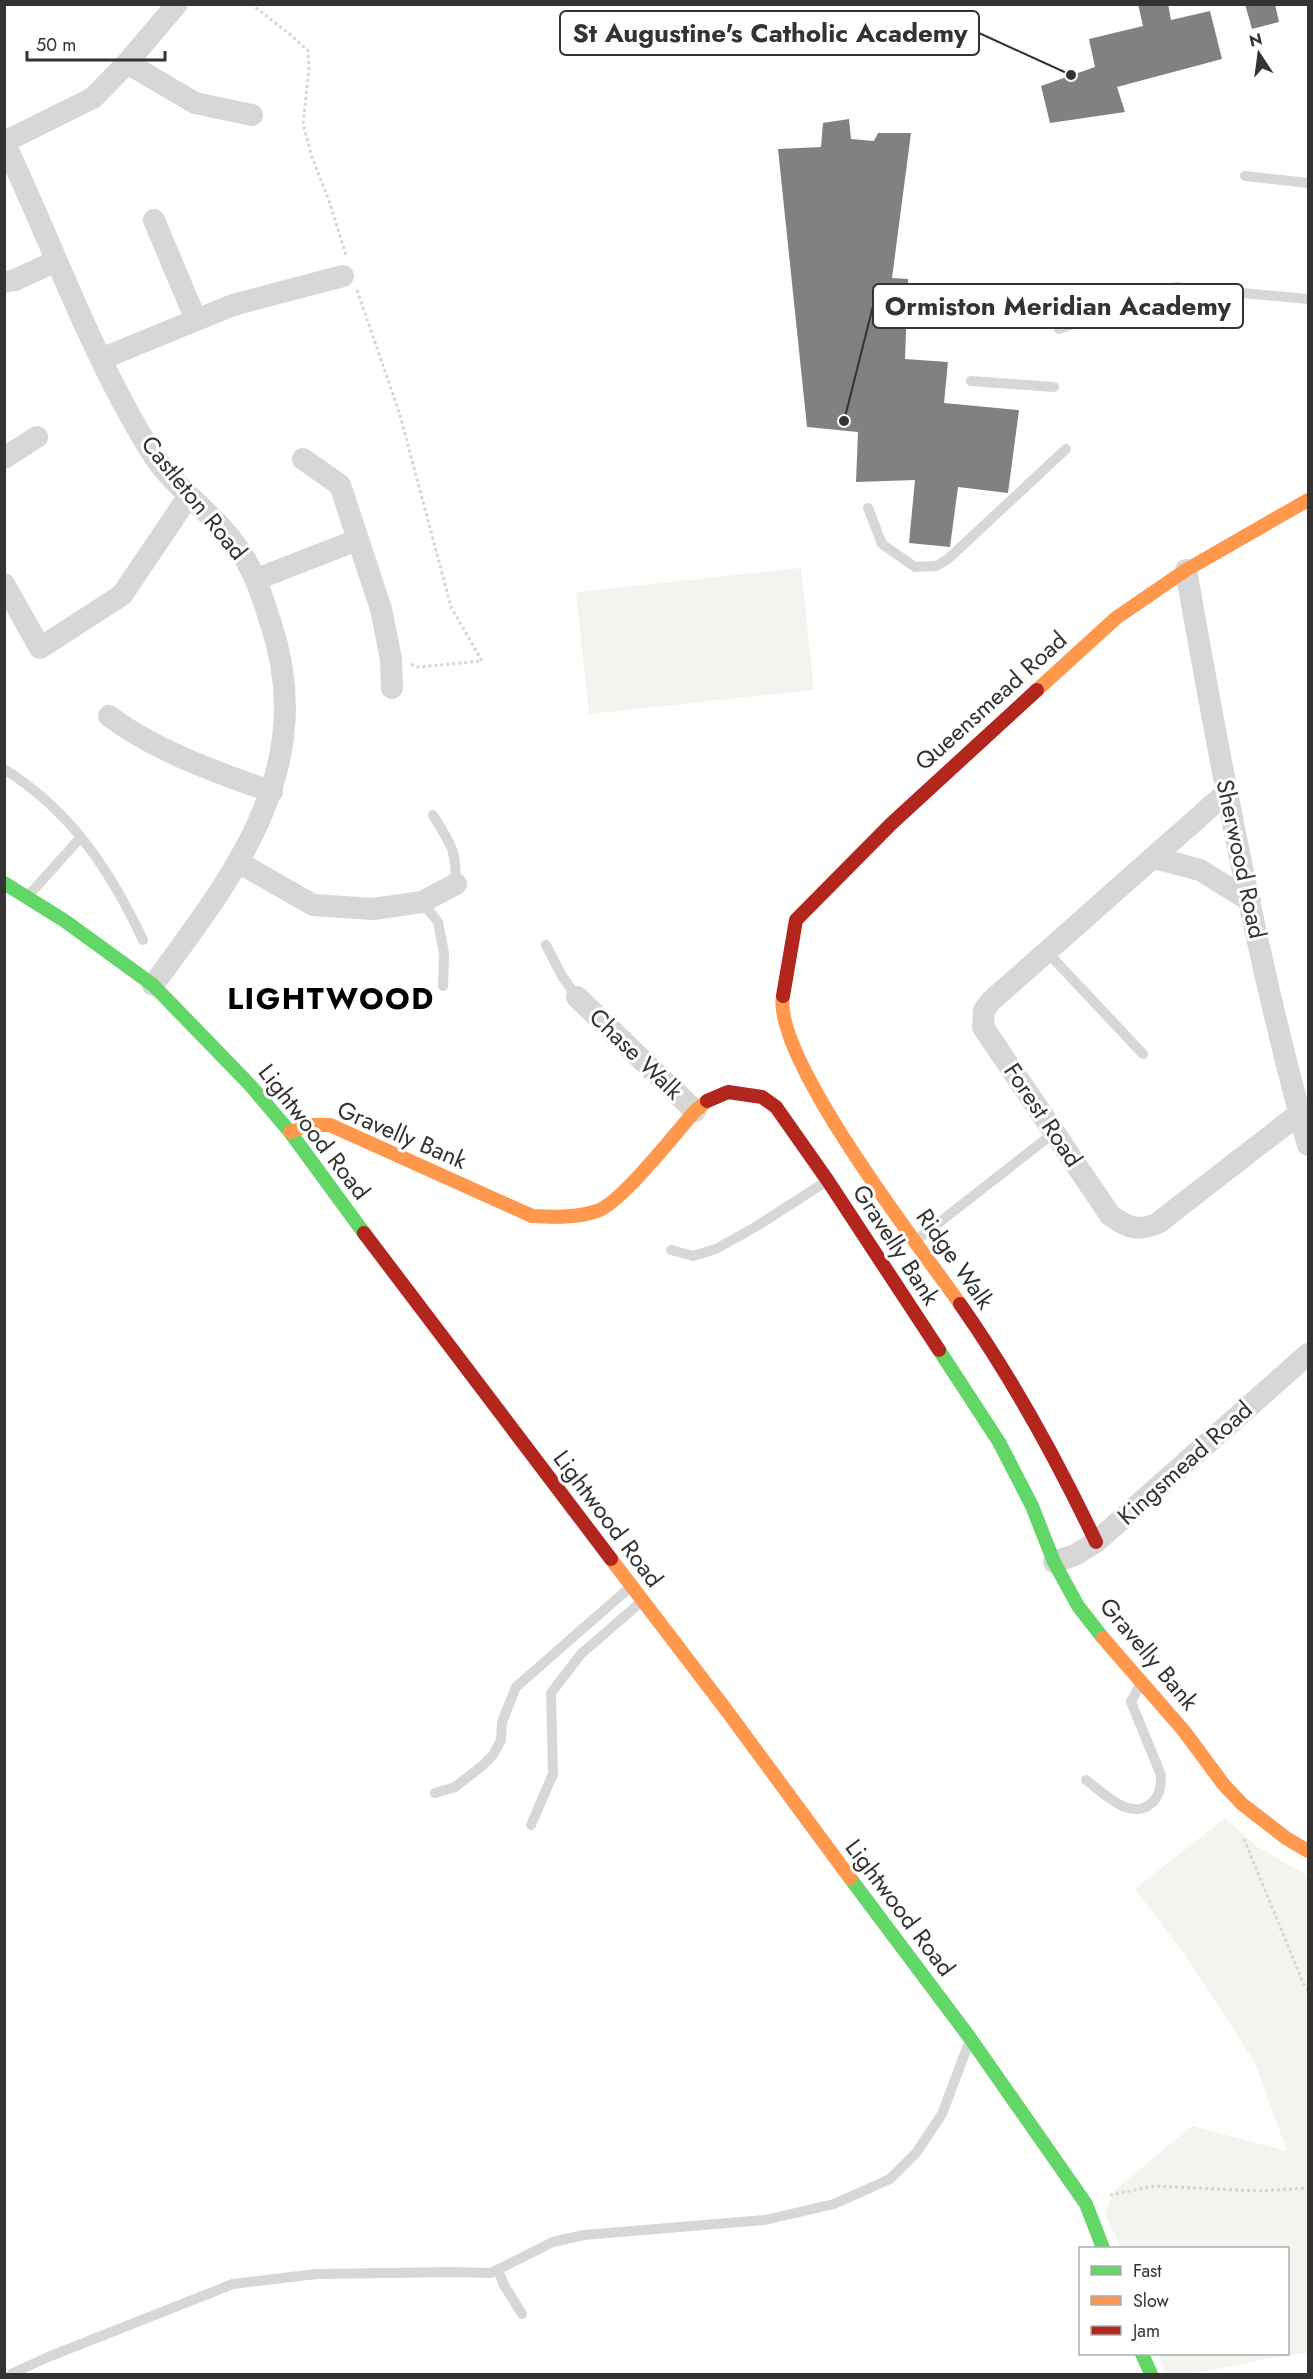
<svg xmlns="http://www.w3.org/2000/svg" width="1313" height="2379" viewBox="0 0 1313 2379" font-family="Jost,sans-serif">
<rect width="100%" height="100%" fill="#fff"/>
<!-- green -->
<path fill="#f1f5ed" d="M801,568L814,690L589,714L576,592Z
M1225,1818L1256,1846L1308,1876V2353C1260,2357 1214,2374 1166,2374L1158,2354H1288V2248H1120L1105,2213L1115,2190L1192,2126L1287,2151L1254,2061L1185,1955L1135,1889Z"/>
<!-- building -->
<path fill="#818181" d="M1138,4H1168L1171,20L1210,11L1222,59L1117,87L1125,112L1050,123L1041,86L1095,67L1089,39L1143,26Z
M1245,4H1275L1279,22L1252,29Z
M849,119L851,139L874,141L878,133H911L892,278L908,279L905,359L948,362L944,403L1019,410L1008,493L958,487L950,547L909,543L915,480L856,482L858,432L807,427L778,149L821,147L823,123Z"/>
<g fill="none" stroke-linecap="round" stroke-linejoin="round">
<!-- path -->
<path stroke="#d6d6d6" stroke-width="3" stroke-dasharray="3 3" stroke-linecap="butt" d="M251,4L292,36L308,51L309,69L303,124L312,157L329,201L346,255
M357,290L400,415L451,607L482,661L418,667L410,664
M1244,1839L1304,1985L1308,1990
M1110,2195L1155,2186L1259,2191L1308,2188"/>
<!-- lane -->
<path stroke="#d7d7d7" stroke-width="10" d="M1245,176L1308,183
M1059,329L1177,287L1308,299
M971,381L1054,387
M868,508L882,544L915,567L936,566L948,559L1066,449
M4,769C71,811 110,870 143,940
M433,815C451,845 456,848 456,884
M29,895L81,837
M422,902L438,922L444,953L443,986
M546,945L562,976L577,997
M1047,952L1143,1054
M918,1239L1055,1132
M671,1250L693,1256L716,1249L757,1226L827,1181
M1086,1780C1104,1793 1131,1823 1153,1802C1160,1794 1161,1786 1161,1775L1131,1702L1140,1685
M435,1793L455,1787L482,1766L493,1755L501,1740L502,1722L516,1687L628,1589
M531,1825L553,1774L551,1693L581,1654L641,1602
M498,2270L504,2285L522,2314
M11,2374L48,2357L233,2284L316,2274L453,2272L491,2273L553,2242L584,2235L765,2220L834,2204L890,2179L916,2153L942,2114L968,2045"/>
<!-- street -->
<path stroke="#d7d7d7" stroke-width="22" d="M127,63L195,103L252,115
M4,142C53,245 90,353 150,450C174,490 217,514 242,554C256,576 263,599 271,624C319,769 234,875 153,985
M4,142L93,98L127,63L177,4
M154,220L196,320
M4,282L15,280L56,261
M101,359L233,305L343,276
M4,458L37,437
M303,459L340,485L381,609L391,659L392,688
M1186,570C1220,763 1256,956 1308,1145
M257,579L357,540
M4,584L40,648L122,595L188,497
M109,716C157,752 216,772 272,792
M1226,793L991,1001L984,1010L983,1027L1110,1215C1128,1228 1137,1232 1158,1223L1300,1113
M1155,858L1200,870L1250,901
M238,862L313,905L373,909L422,902L456,884
M577,997L695,1111
M1054,1562L1075,1555L1096,1542L1308,1354"/>
<!-- fast -->
<path stroke="#63d668" stroke-width="14" d="M4,883L65,921L153,985L250,1085L290,1132L364,1233
M939,1350L999,1442L1032,1506L1054,1562L1078,1606L1103,1638
M850,1878L970,2038L1086,2204L1103,2248
M1142,2354L1151,2374"/>
<!-- slow -->
<path stroke="#ff974d" stroke-width="14" d="M1037,690L1116,618L1186,570L1308,500
M783,996C772,1057 920,1247 960,1304
M290,1132L309,1125H330L532,1216C554,1217 576,1218 597,1211C621,1203 676,1133 695,1111L707,1101
M611,1559L727,1711L850,1878
M1103,1638L1184,1731L1224,1785L1242,1804L1286,1838L1308,1851"/>
<!-- jam -->
<path stroke="#b3261e" stroke-width="14" d="M783,996L796,920L891,824L1037,690
M707,1101L728,1092L762,1097L776,1107L828,1181L939,1350
M364,1233L611,1559
M960,1304C1012,1378 1057,1460 1096,1542"/>
</g>
<g text-anchor="middle" stroke-width="6" stroke-linejoin="round" paint-order="stroke">
<!-- street labels -->
<g font-size="24" fill="#333" stroke="#fff">
<text transform="translate(194 498) rotate(51)" y="8">Castleton Road</text>
<text transform="translate(991 701) rotate(-42)" y="8">Queensmead Road</text>
<text transform="translate(1241 859) rotate(78)" y="8">Sherwood Road</text>
<text transform="translate(636 1054) rotate(44)" y="8">Chase Walk</text>
<text transform="translate(1043 1115) rotate(56)" y="8">Forest Road</text>
<text transform="translate(314 1132) rotate(52)" y="8">Lightwood Road</text>
<text transform="translate(402 1135) rotate(23)" y="8">Gravelly Bank</text>
<text transform="translate(896 1245) rotate(57)" y="8">Gravelly Bank</text>
<text transform="translate(955 1259) rotate(55)" y="8">Ridge Walk</text>
<text transform="translate(1185 1463) rotate(-42)" y="8">Kingsmead Road</text>
<text transform="translate(608 1519) rotate(53)" y="8">Lightwood Road</text>
<text transform="translate(1149 1654) rotate(50)" y="8">Gravelly Bank</text>
<text transform="translate(900 1908) rotate(53)" y="8">Lightwood Road</text>
</g>
<!-- district labels -->
<g font-size="30" font-weight="bold" letter-spacing="1.5" fill="#000" stroke="#fff">
<text x="331" y="1009">LIGHTWOOD</text>
</g>
</g>
<!-- callouts -->
<path fill="none" stroke="#333" stroke-width="2" d="M1071 75L979 33M844 421L873 306"/>
<g fill="#333" stroke="#fff" stroke-width="2">
<circle cx="1071" cy="75" r="6"/>
<circle cx="844" cy="421" r="6"/>
</g>
<g fill="#fff" stroke="#333" stroke-width="2">
<rect x="560" y="11" width="419" height="44" rx="6"/>
<rect x="873" y="284" width="370" height="44" rx="6"/>
</g>
<g font-size="26" text-anchor="middle" font-weight="bold" fill="#333">
<text x="770" y="42">St Augustine's Catholic Academy</text>
<text x="1058" y="315">Ormiston Meridian Academy</text>
</g>
<!-- border -->
<rect width="1313" height="2379" fill="none" stroke="#333333" stroke-width="12"/>
<!-- legend -->
<rect x="1079" y="2247" width="210" height="108" fill="#ffffff" stroke="#adadad" stroke-width="1.5"/>
<rect x="1091" y="2266" width="30" height="9" fill="#63d668" stroke="#adadad" stroke-width="1.5"/>
<text x="1133" y="2277" font-size="18" fill="#333333">Fast</text>
<rect x="1091" y="2296" width="30" height="9" fill="#ff974d" stroke="#adadad" stroke-width="1.5"/>
<text x="1133" y="2307" font-size="18" fill="#333333">Slow</text>
<rect x="1091" y="2326" width="30" height="9" fill="#b3261e" stroke="#adadad" stroke-width="1.5"/>
<text x="1133" y="2337" font-size="18" fill="#333333">Jam</text>
<!-- north arrow -->
<g transform="translate(1259 54) rotate(347)" stroke="#ffffff" stroke-width="4.5" paint-order="stroke">
<path d="M0-4.5L10 22L0 15L-10 22Z" fill="#333333"/>
<text y="-9" font-size="16" font-weight="bold" text-anchor="middle" fill="#333333">N</text>
</g>
<!-- scale -->
<path d="M27 51v9h138v-9" fill="none" stroke="#333333" stroke-width="3"/>
<text x="36" y="51" font-size="18" fill="#333333" stroke="#ffffff" stroke-width="4.5" paint-order="stroke">50 m</text>
</svg>
